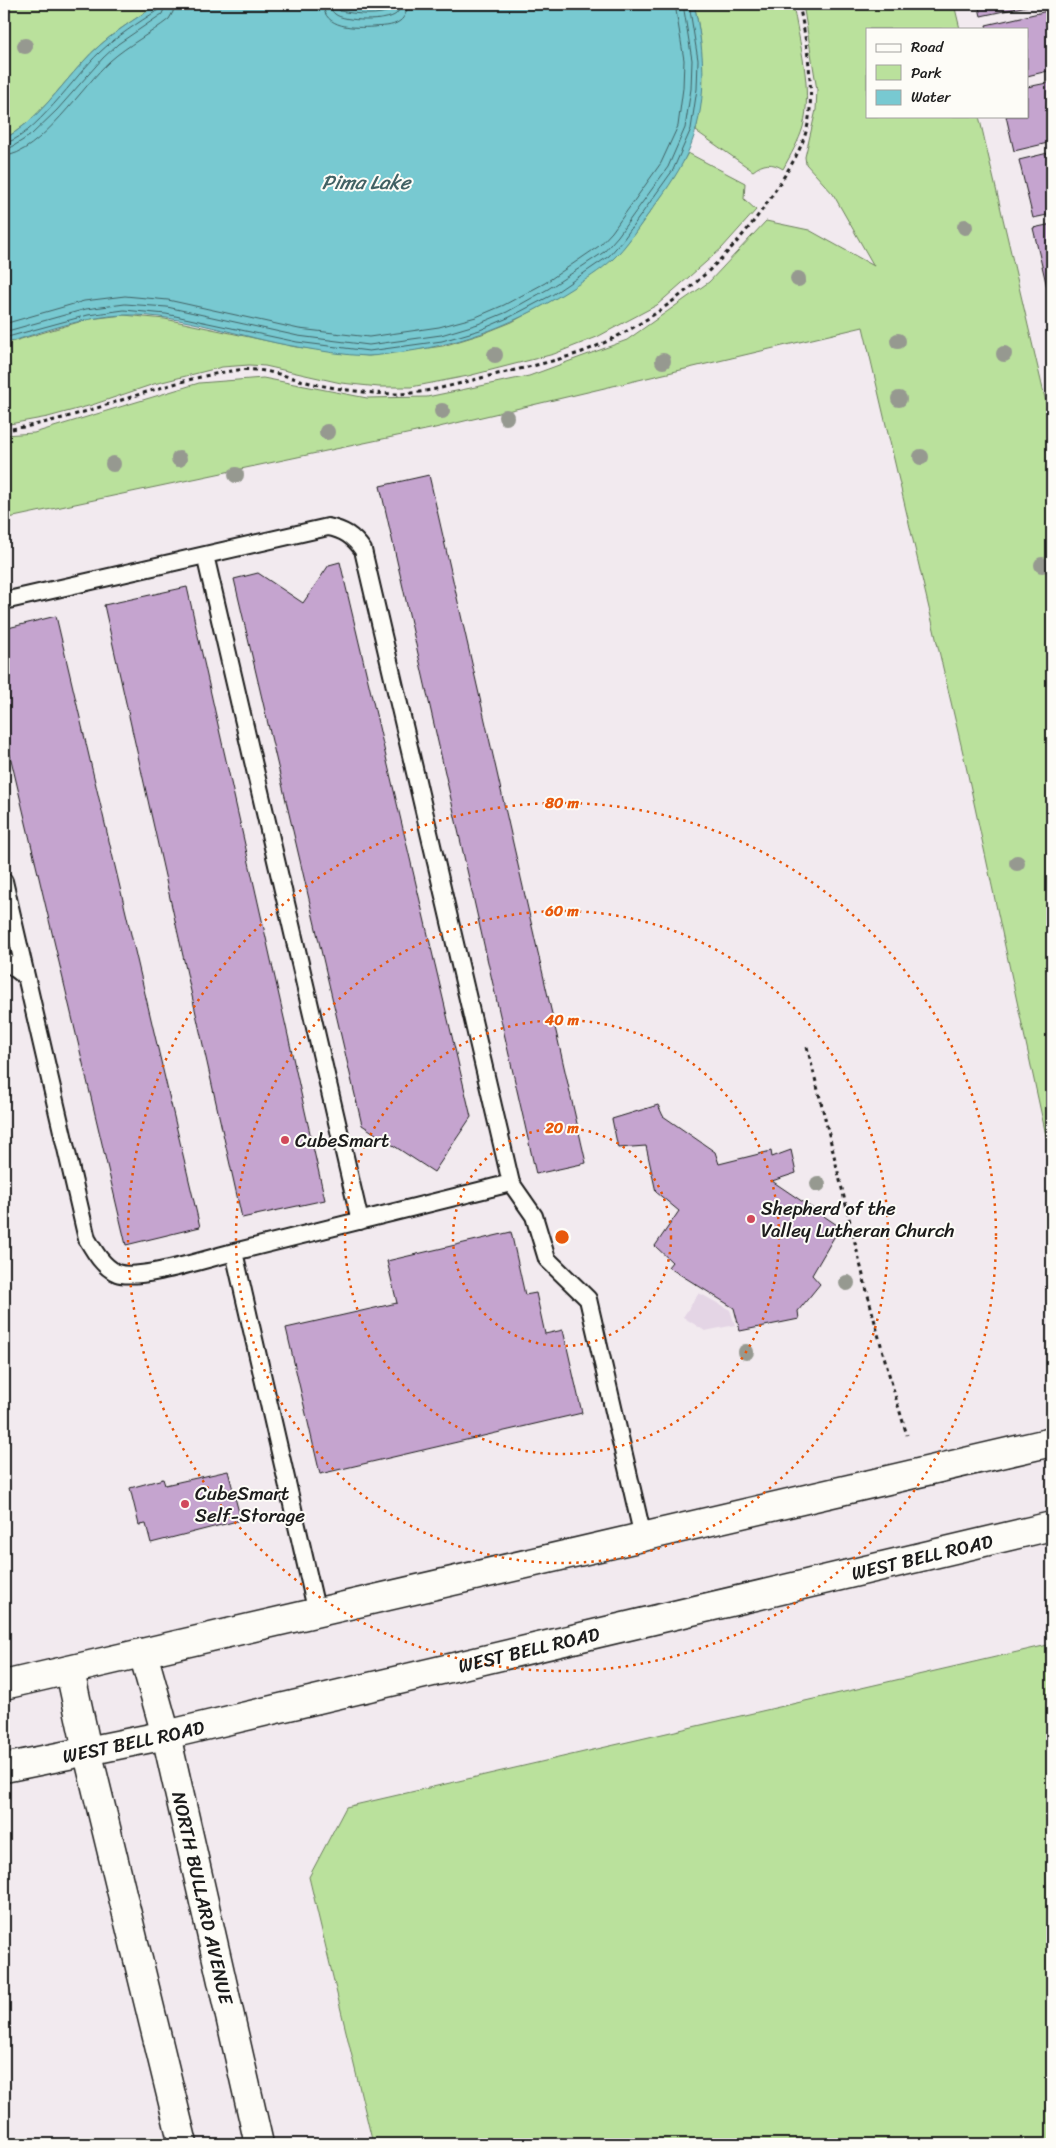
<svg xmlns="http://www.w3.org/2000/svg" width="1056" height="2148" viewBox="0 0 1056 2148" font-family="Sriracha,sans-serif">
<rect width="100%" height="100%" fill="#f2eaef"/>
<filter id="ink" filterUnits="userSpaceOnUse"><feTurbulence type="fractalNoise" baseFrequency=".02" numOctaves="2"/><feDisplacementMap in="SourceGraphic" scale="10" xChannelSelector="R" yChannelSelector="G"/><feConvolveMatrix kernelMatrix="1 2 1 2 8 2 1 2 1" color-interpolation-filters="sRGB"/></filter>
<g filter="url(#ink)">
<!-- built -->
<path fill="#e4d5e5" d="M699,1293L730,1310L735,1325L705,1331L683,1317Z"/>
<!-- green -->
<path fill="#bae19c" stroke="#6b7e5c" d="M4,4H158C132,21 104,38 83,62C58,89 37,121 4,139Z
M331,4H396C374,10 353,8 331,4Z
M694,4H793C799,42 813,88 803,127C799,141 790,156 783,169C772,162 763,163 753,171L696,131C703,83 705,51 694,4Z
M803,4H954L960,29H867V116H979L1052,428V1163L966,766L863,327L435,428L4,519V435L34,433L199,383L263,378L367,398L427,397L529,376L627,340L709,282L766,221L809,230L874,266L833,194L806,164L805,157L816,110L817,90Z
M688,153L745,183L744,199L756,210L722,248L657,305L597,337L554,354L468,376L411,387H379L341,383L265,366L249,365L222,367L154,384L92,405L48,417L4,425V344L89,319L124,315L165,319L296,347L369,356L443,346L482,334L512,322L554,299L627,243L660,198Z
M1052,1644V2144H373L309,1877L346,1807Z"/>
<!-- water -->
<path fill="#78c9d1" stroke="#538489" d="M158,4H331C353,9 374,10 396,4H694C705,52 709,107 687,154C677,176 662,196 647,216C636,231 626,247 613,259C600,271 585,280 571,289C517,323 467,343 404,352C392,353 379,356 367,356C344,355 321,351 298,347C241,338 184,314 125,315C86,316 41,332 4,344V139C37,121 58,89 83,62C104,38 132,21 158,4Z"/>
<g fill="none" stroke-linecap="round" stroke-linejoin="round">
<!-- shore -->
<path stroke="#416164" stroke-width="1" d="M323,4C324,29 354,28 373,27C382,26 392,27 400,21C405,17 407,11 408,4
M331,4C331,8 331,11 335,14C344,22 387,22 396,14C399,11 400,8 400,4
M337,4L340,11C355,14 380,17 393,9L394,4
M4,143C32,140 77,73 99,53C117,36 138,23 158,10L160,4
M4,149L12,147L31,135L57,110L103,58L118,44L162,14L166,4
M4,156C39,155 84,84 110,61C128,45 150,34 169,19L173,12L174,4
M4,324L84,301L125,296L168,300L299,329L369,337L439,327L476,317L504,305L545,283L599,246L612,232L661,163L678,126L683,88L684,60L675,4
M4,332L86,309L125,304L167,307L298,336L369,345L441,335L478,324L507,312L548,289L604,252L618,236L668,167L685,128L691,89L692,60L683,4
M4,338L88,315L124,310L166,314L297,342L369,351L442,341L480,330L510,317L552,295L609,256L623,240L673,170L691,129L697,89L698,60L689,4"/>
</g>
<!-- building -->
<path fill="#c5a4cf" stroke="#1c1c1c" d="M978,4H1036L981,16Z
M1052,10V70L1027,76V29H987L986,25Z
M1052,82V142L1014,151L1006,116H1027V87Z
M1052,152V214L1033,218L1019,160Z
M1052,224V286L1047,287L1033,228Z
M429,475L586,1163L536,1174L380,486Z
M340,562L471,1117L434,1172L362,1125L234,579L258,573L303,603L329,565Z
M187,587L325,1200L242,1218L104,605Z
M56,616L200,1227L126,1245L4,730V629Z
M658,1105L663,1116L715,1152L719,1164L771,1151L772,1157L791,1150L796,1173L772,1181L840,1227L812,1275L820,1284L798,1311L799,1319L740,1331L734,1308L668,1267L672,1262L655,1246L679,1211L656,1192L646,1146L618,1148L612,1119Z
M511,1232L525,1295L536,1293L545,1334L563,1330L582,1413L320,1474L286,1328L397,1303L387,1261Z
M228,1471L241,1520L151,1543L146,1524L139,1525L130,1488L163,1479L165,1485Z"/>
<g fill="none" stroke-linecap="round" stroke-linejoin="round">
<!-- service casing -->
<g stroke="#1c1c1c" stroke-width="20">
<path id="service" d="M205,555L360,1221
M4,601L328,527C344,530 353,536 363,550L511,1183L534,1216L547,1259L588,1299L643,1537
M4,881L87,1239C94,1251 103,1267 117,1273C139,1281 209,1258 234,1252L317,1613
M4,960L26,977
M234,1252L511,1183"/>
</g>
<!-- secondary casing -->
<g stroke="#1c1c1c" stroke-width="31">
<g id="secondary">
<path id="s1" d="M143,1653L166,1735L259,2144"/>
<path d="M70,1671L87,1750L183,2144"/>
</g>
</g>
<!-- primary casing -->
<g stroke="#1c1c1c" stroke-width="31">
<g id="primary">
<path d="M4,1685L1052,1442"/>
<path id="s2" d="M4,1768L166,1735L1052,1526"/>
</g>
</g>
<!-- path -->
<path stroke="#1c1c1c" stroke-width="3" stroke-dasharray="4 4" stroke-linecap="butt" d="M4,430C84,420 157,381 238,370C267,367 291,379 319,385C344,390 373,394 398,394C427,393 457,384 485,377C518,369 550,363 582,352C659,323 733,259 776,189C789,169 803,148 808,124C815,88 806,39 799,4
M807,1047C841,1177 867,1307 907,1435"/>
<!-- service -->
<use href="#service" stroke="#fdfcf7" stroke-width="16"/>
<!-- secondary -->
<use href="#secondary" stroke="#fdfcf7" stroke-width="28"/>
<!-- primary -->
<use href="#primary" stroke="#fdfcf7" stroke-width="28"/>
</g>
<!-- trees -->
<g fill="#969990">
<circle cx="25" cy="46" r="8"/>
<circle cx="965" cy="227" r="8"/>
<circle cx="798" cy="279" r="8"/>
<circle cx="898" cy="341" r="8"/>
<circle cx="1004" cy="354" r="8"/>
<circle cx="495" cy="355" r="8"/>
<circle cx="663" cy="361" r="8"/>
<circle cx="899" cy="399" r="8"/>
<circle cx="442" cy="411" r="8"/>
<circle cx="506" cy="417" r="8"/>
<circle cx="327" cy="432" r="8"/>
<circle cx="921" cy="457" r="8"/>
<circle cx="179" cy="459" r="8"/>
<circle cx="113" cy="464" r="8"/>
<circle cx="236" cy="475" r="8"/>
<circle cx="1042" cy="565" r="8"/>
<circle cx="1017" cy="863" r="8"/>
<circle cx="818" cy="1184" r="8"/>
<circle cx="847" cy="1283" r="8"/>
<circle cx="746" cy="1352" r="8"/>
</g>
</g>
<!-- distance rings -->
<g fill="none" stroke="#e8590c" stroke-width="2.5" stroke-dasharray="2.5 5">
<circle cx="562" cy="1237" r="109"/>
<circle cx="562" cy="1237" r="217"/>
<circle cx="562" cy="1237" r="326"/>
<circle cx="562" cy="1237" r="434"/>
</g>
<!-- markers -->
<g fill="#d1495b" stroke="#fdfcf7" stroke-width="2">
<circle cx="285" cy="1140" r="5"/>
<circle cx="751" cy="1219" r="5"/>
<circle cx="185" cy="1504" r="5"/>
</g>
<g text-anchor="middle" stroke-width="4" stroke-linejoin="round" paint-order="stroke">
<!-- poi labels -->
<g font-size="19" fill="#1c1c1c" stroke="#fdfcf7" text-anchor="start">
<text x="295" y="1147">CubeSmart</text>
<text x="761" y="1215">Shepherd of the<tspan x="761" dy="22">Valley Lutheran Church</tspan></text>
<text x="195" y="1500">CubeSmart<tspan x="195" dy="22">Self-Storage</tspan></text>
</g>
<!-- street labels -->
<g font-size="19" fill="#1c1c1c" stroke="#fdfcf7">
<text dy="7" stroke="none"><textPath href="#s2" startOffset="942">WEST BELL ROAD</textPath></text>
<text dy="7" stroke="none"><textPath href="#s2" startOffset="538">WEST BELL ROAD</textPath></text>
<text dy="7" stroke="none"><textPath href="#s2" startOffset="132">WEST BELL ROAD</textPath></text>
<text dy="7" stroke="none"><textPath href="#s1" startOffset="252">NORTH BULLARD AVENUE</textPath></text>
</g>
<!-- water labels -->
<g font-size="20" font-style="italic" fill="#416164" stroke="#fdfcf7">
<text x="366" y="189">Pima Lake</text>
</g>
</g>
<circle cx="562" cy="1237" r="8" fill="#e8590c" stroke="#fdfcf7" stroke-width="2.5"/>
<g font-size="15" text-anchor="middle" font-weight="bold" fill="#e8590c" stroke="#fdfcf7" stroke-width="4" stroke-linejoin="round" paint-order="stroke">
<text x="562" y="808">80 m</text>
<text x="562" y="916">60 m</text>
<text x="562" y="1025">40 m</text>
<text x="562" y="1133">20 m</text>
</g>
<!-- margin -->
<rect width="1056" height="2148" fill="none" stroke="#fdfcf7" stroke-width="20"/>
<rect x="10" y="10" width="1036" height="2128" fill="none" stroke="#1c1c1c" stroke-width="2" filter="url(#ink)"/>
<!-- legend -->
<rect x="866" y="28" width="162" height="90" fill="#fdfcf7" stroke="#a3a29f"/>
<rect x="876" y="44" width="25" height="8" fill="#fdfcf7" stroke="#a3a29f"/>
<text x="911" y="52" font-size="15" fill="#1c1c1c">Road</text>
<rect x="876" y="65" width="25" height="15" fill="#bae19c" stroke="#a3a29f"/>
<text x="911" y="78" font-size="15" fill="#1c1c1c">Park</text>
<rect x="876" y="90" width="25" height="15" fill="#78c9d1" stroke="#a3a29f"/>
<text x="911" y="102" font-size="15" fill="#1c1c1c">Water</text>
</svg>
